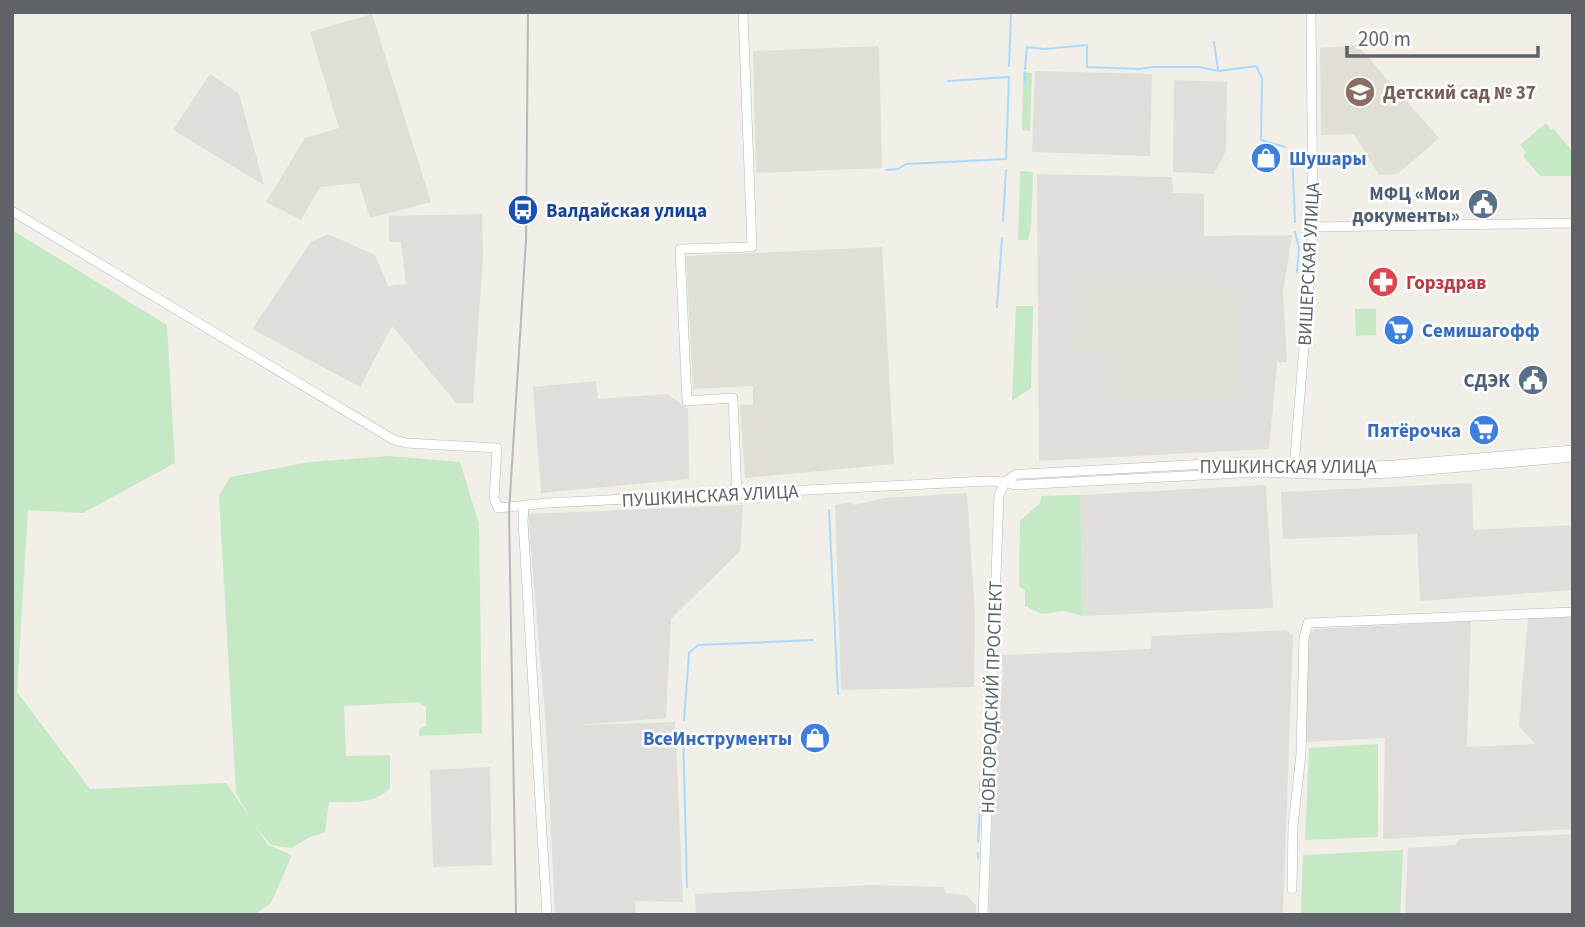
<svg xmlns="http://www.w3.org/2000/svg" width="1585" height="927" viewBox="0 0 1585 927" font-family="'Source Sans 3',sans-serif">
<rect width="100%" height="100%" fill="#f1efe8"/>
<!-- industrial -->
<path fill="#e0deda" d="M1035,71L1152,74L1150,156L1032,152Z
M210,74L239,94L264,185L173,130Z
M1174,80L1227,82L1226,151L1214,174L1173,172Z
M1037,174L1172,177L1173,193L1204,194V236L1292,235L1283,292L1287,362L1277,363L1269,449L1039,461Z
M482,214L483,256L473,403H456L392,326L360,387L252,329L311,242L328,234L375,255L388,286L406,284L401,242H389V216Z
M596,381L598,399L667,394L688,409L689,479L541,493L533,387Z
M1472,483L1473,530L1573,525V590L1420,601L1417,534L1283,539L1281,492Z
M1266,485L1273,608L1083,616L1080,495Z
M967,493L975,615L974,687L841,690L835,505L850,502L855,505L885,498Z
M743,505L740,551L671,619L666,718L579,725L675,722L683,902L635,901L636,915H555L546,727L528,514Z
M1573,614V829L1383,839L1385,738L1305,742L1309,635L1315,629L1471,621L1467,747L1535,744L1519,726L1528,616Z
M1286,630L1293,636L1283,915H989L992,820L1003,670L1001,655L1150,649L1152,636Z
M490,767L492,865L433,867L430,770Z
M1573,834V915H1405L1408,848L1456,845L1460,839Z
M871,885L944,887L945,893L966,895L976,905V915H696L695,894Z"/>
<!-- education -->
<path fill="#e1ded6" d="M372,14L431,202L370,218L359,183L320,187L301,220L266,202L305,138L339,128L310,32Z
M1357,45L1439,138L1398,174L1379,175L1354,134L1321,135L1320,48Z
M879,46L882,168L756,173L753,51Z
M882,247L894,464L745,478L740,405L753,404V386L693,389L686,256Z
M1076,285L1211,286L1227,292L1236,303V393L1115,398L1116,351L1074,350Z"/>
<!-- green -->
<path fill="#c5e8c5" d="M1023,72L1032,73L1030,131L1022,130Z
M1546,123L1551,130L1553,128L1573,152V176H1540L1523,156L1526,152L1520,145Z
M1020,171L1033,172L1031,227L1028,240H1018Z
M12,230L167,325L175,463L83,513L28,510L17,692L90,789L226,783L249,816L236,793L219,496L230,477L310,462L390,456L460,462L479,524L482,733L419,736V729L426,726V708L419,702L344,706L346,756L390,755V788C374,805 352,802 329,802L325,832L310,837L291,848L271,845L255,826L268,845L292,855L271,903L254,915H12Z
M1016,306H1033L1031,388L1012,401Z
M1355,309H1376V335L1356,336Z
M1080,495L1083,616L1064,611L1042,614L1025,606V590L1019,586L1020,521L1040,503L1042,496Z
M1378,744V837L1305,840L1309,748Z
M1403,850L1400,915H1301L1303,855Z"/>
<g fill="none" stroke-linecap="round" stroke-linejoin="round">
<!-- stream -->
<path stroke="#aadaff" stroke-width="2" d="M1214,42L1218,70
M1009,66L1011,12
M1025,69L1027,47L1044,49L1087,45V67L1140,69L1153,67H1199L1219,71L1256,66L1262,78L1261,140L1285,147
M1025,83V72
M1292,151L1295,222
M886,170L898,169L906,164L1006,159L1009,77L948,81
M1003,221L1006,170
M1295,232L1299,248L1297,272
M997,307L1002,238
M829,510L838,694
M684,720L689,653L698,645L813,640
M683,732L687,887
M980,796V782
M978,842L980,807
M978,858V853"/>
<!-- minor casing -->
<g stroke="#b5b8bc" stroke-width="10">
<path id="minor" d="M12,211L394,440L406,443L497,448L494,498L498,508L547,503L988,481L1005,482L1015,485L1259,472L1343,475L1394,473L1573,457
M1314,227L1573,223
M1294,468L1313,237L1311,12
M1005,482L1017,474H1025L1243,462L1355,467L1394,465L1573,450
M737,494L733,398L687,401L680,249L752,247L743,12
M524,505L523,521L547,915
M1292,889L1293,826L1301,754L1304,638L1308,623L1573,612
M983,915L999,496L1005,482"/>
</g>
<!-- minor -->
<use href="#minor" stroke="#fff" stroke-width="9"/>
<!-- tram -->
<path stroke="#b6b7b8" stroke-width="2" d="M516,915L509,512L526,240L528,12"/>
</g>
<!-- icons -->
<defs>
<g id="school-disc" transform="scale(1.575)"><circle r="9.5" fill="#8d6e63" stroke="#fff"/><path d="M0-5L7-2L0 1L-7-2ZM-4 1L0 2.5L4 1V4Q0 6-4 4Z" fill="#fff"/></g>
<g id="shop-disc" transform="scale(1.575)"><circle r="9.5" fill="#3f7fe0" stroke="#fff"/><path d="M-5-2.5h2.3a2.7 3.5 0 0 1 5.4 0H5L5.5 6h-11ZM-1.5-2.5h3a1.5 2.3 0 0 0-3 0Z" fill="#fff"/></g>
<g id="civic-disc" transform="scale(1.575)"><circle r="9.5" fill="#5c6f8a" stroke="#fff"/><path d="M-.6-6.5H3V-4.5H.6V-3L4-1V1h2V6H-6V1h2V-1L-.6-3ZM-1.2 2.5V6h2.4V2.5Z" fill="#fff"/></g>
<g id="bus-disc" transform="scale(1.575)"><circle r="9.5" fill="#1a4fb4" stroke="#fff"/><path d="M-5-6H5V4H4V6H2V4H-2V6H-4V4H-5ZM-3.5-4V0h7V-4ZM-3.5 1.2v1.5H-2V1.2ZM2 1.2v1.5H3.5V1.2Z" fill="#fff"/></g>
<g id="pharmacy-disc" transform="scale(1.575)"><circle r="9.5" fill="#e0444e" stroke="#fff"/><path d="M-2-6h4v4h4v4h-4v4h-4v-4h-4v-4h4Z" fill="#fff"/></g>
<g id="supermarket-disc" transform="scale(1.575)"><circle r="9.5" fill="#3f7fe0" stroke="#fff"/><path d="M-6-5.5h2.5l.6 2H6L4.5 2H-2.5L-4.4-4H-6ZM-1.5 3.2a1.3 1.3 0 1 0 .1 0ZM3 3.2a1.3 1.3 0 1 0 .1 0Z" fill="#fff"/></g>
</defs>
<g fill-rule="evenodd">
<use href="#school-disc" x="1360" y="92"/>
<use href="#shop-disc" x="1266" y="158"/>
<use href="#civic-disc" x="1483" y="204"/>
<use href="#bus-disc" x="523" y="210"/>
<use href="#pharmacy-disc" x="1383" y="282"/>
<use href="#supermarket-disc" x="1399" y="330"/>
<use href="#civic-disc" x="1533" y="380"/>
<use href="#supermarket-disc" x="1484" y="430"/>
<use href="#shop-disc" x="815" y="738"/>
</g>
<g text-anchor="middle" stroke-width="5" stroke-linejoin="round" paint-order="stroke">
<!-- education labels -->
<g font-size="19" font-weight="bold" fill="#785e54" stroke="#fff" text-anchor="start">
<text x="1383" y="99">Детский сад № 37</text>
</g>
<!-- shop labels -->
<g font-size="19" font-weight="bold" fill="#366cbe" stroke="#fff" text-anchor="start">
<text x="1289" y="165">Шушары</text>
<text x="1422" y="337">Семишагофф</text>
<text x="1461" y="437" text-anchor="end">Пятёрочка</text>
<text x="792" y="745" text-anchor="end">ВсеИнструменты</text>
</g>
<!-- service labels -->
<g font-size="19" font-weight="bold" fill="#4e5e75" stroke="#fff" text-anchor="end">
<text x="1460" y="200">МФЦ «Мои<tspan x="1460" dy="22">документы»</tspan></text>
<text x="1510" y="387">СДЭК</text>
</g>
<!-- transit labels -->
<g font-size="19" font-weight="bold" fill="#164399" stroke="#fff" text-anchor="start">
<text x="546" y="217">Валдайская улица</text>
</g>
<!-- street labels -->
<g font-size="19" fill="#5f6368" stroke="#fff">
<text transform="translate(1308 264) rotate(-87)" y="7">ВИШЕРСКАЯ УЛИЦА</text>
<text x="1288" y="473">ПУШКИНСКАЯ УЛИЦА</text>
<text transform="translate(710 495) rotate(-3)" y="7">ПУШКИНСКАЯ УЛИЦА</text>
<text transform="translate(991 697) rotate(-88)" y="7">НОВГОРОДСКИЙ ПРОСПЕКТ</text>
</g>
<!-- health labels -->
<g font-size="19" font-weight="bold" fill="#be3a42" stroke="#fff" text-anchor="start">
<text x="1406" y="289">Горздрав</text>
</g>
</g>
<!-- border -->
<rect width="1585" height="927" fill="none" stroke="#5f6368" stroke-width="28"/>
<!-- scale -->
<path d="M1347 46v10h191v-10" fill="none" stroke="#5f6368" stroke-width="3.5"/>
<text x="1358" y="46" font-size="21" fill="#5f6368" stroke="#ffffff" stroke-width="5" paint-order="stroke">200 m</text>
</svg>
